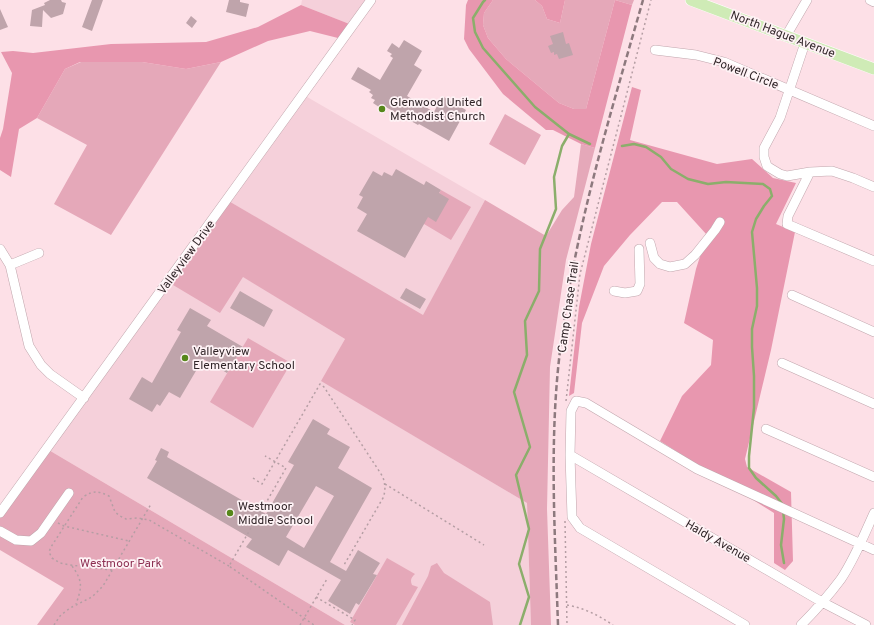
<svg xmlns="http://www.w3.org/2000/svg" width="874" height="625" viewBox="0 0 874 625" font-family="Overpass,sans-serif">
<rect width="100%" height="100%" fill="#fde0e7"/>
<!-- built -->
<path fill="#f5d0da" d="M302,0H371L352,25L301,5Z
M302,94L485,200L423,316L227,200Z
M242,276L345,339L322,381L527,503L531,625H345L47,449L168,282Z"/>
<!-- green -->
<path fill="#e5a8b9" d="M493,0H535L542,6L547,19L560,23L565,0H634L632,5L615,0L586,109H574L559,103L506,59L488,38L483,25L484,13Z
M81,62H142L186,69L221,62L111,235L54,204L87,145L37,118L65,69Z
M505,114L541,135L525,165L489,144Z
M581,144L595,148L566,260L550,367L547,509L551,625H531L527,503L321,381L345,339L243,277L220,313L168,282L227,200L423,315L485,200L546,236L562,210L574,197Z
M441,190L471,207L451,240L424,224L422,222Z
M248,338L291,363L253,428L210,402Z
M47,449L345,625H37L64,588L0,550V513Z
M387,558L415,574C411,578 410,580 412,585L418,587L396,625H355L350,622Z
M437,563L444,573L490,602L493,625H402L428,576L431,566Z"/>
<!-- forest -->
<path fill="#e897af" d="M468,0H493L484,13L483,25L488,38L506,59L559,103L574,109H586L615,0L632,5L595,148L581,144L553,130H546L503,94L469,49L464,39L466,5Z
M535,0H565L560,23L547,19L542,6Z
M301,5L352,25L342,39L310,31L268,41L221,62L186,69L142,62H80L65,69L37,118L19,129L11,177L0,170V138L3,129L12,73L1,52L13,51L33,53L111,44L206,42L258,27Z
M632,87L641,90L630,140L717,164L752,159L773,178L796,183L776,224L795,232L771,350L745,459L747,467L791,492L793,561L785,570L774,563V513L660,441L682,396L711,365L713,340L684,323L696,269L707,235L677,202H662L630,235L604,266L582,323L574,393L569,396L579,307L591,244Z"/>
<g fill="none" stroke-linecap="round" stroke-linejoin="round">
<!-- stream -->
<path stroke="#8bae6b" stroke-width="2.5" d="M485,0L483,2L473,18L475,32L483,48L535,107L569,134L590,144
M622,146L634,144L646,147L661,157L671,169L688,179L708,184L726,182L763,184L770,189L772,196L764,206L756,219L752,232L757,288V306L752,329V347L754,376V408L749,456V468L756,478L776,496L783,505
M783,510L784,519L781,545L784,563
M520,625L529,597L519,564L529,529L516,475L530,447L514,392L527,355L525,321L539,291L540,249L556,209L554,177L562,146L569,134"/>
</g>
<!-- building -->
<path fill="#bfa4ab" fill-rule="evenodd" d="M50,0H61L62,2L66,3L63,14L51,18L43,10L42,27L30,26L32,10L45,5L44,3Z
M92,0H103L92,31L82,27Z
M229,0H240V2L249,4L246,17L226,12Z
M0,9L8,27L0,30Z
M191,16L197,21L192,28L186,23Z
M563,32L566,44L569,43L573,55L559,59L557,54L554,55V52L551,53L548,46L553,44L550,36Z
M404,40L422,51L414,65L422,70L407,96L434,112L442,96L466,110L449,141L419,124L418,125L384,106L382,109L373,103L375,100L371,98L373,95L369,92L371,90L351,79L358,67L380,80L393,58L390,56L392,54L387,51L392,43L399,48Z
M396,169L424,185L426,181L441,190L439,193L449,199L436,222L428,217L405,258L357,231L367,214L357,208L363,197L359,195L373,171L382,176L384,172L392,176Z
M406,288L426,299L420,309L400,298Z
M240,291L273,310L264,327L230,308Z
M190,308L211,320L207,326L243,347L227,373L203,359L180,398L169,392L160,406L157,404L152,412L129,399L142,377L152,383L181,332L177,330Z
M313,419L330,429L327,434L350,447L338,468L372,488L330,562L346,571L358,550L380,563L373,574L377,575L359,605L356,603L350,614L328,601L341,580L288,550L279,566L246,547L252,539L147,478L157,461L155,460L161,448L169,452L167,457L266,514L294,465L288,462ZM316,486L334,496L304,548L286,537Z"/>
<g fill="none" stroke-linecap="round" stroke-linejoin="round">
<!-- minor casing -->
<g stroke="#c1a6ad" stroke-width="10">
<path id="minor" d="M870,0L874,2
M786,36L807,0
M805,43L780,118L764,148V157L767,166L770,168L780,174L787,176L810,172L832,171L853,178L874,187
M655,50L696,55L724,62L874,126
M810,172L788,216L787,224L874,261
M650,243L654,258L660,264L670,267L685,264L695,255L715,230L720,222
M0,249L10,265L29,346L41,365L50,374L84,398
M10,265L39,253
M614,291L625,293L637,291L640,284L639,249
M792,295L874,332
M782,363L874,404
M766,429L874,477
M570,455L822,602L866,625
M0,513L371,0
M0,531L16,540L31,541L41,533L69,493
M745,625L580,528L572,517L570,455L571,411L576,401L586,403L697,469L874,550
M801,625C815,611 829,595 841,579C855,558 864,535 874,513"/>
</g>
<!-- major casing -->
<g stroke="#fff" stroke-width="12">
<path id="major" d="M691,0L874,69"/>
</g>
<!-- path -->
<path stroke="#b59ea4" stroke-width="1.5" stroke-dasharray="2 3" stroke-linecap="butt" d="M566,401L580,274L651,0
M253,478L262,484L320,384L324,387L383,477C385,485 386,490 383,498L344,565
M385,484L484,545
M565,521L567,625
M255,522L286,468L265,456
M58,523L64,526L129,541
M251,528L229,566L314,625
M72,566C83,581 82,587 76,604
M112,570L70,565L60,563L52,558L49,552L51,547L83,497C94,490 98,491 109,496L115,512L120,516L126,519L138,518L149,520L229,566
M316,597L355,620L352,625
M567,605C584,608 598,615 613,625
M54,625L60,616L66,611L72,607L92,597L103,586L151,504
M300,625L327,579"/>
<!-- minor -->
<use href="#minor" stroke="#fff" stroke-width="9"/>
<!-- major -->
<use href="#major" stroke="#cfebb6" stroke-width="11"/>
<!-- rail -->
<path stroke="#8d797e" stroke-width="2.5" stroke-dasharray="6 3" stroke-linecap="butt" d="M558,625C555,534 549,441 560,351C574,231 610,116 643,0"/>
</g>
<!-- markers -->
<g fill="#56871a" stroke="#fef2f5" stroke-width="1.5">
<circle cx="382" cy="109" r="4"/>
<circle cx="185" cy="358" r="4"/>
<circle cx="230" cy="513" r="4"/>
</g>
<g text-anchor="middle" stroke-width="3.5" stroke-linejoin="round" paint-order="stroke">
<!-- street labels -->
<g font-size="12" fill="#302528" stroke="#fef2f5">
<text transform="translate(783 34) rotate(21)" y="4">North Hague Avenue</text>
<text transform="translate(746 73) rotate(21)" y="4">Powell Circle</text>
<text transform="translate(186 257) rotate(-54)" y="4">Valleyview Drive</text>
<text transform="translate(568 307) rotate(-82)" y="4">Camp Chase Trail</text>
<text transform="translate(718 541) rotate(30)" y="4">Haldy Avenue</text>
</g>
<!-- poi labels -->
<g font-size="12" fill="#302528" stroke="#fef2f5" text-anchor="start">
<text x="390" y="106">Glenwood United<tspan x="390" dy="14">Methodist Church</tspan></text>
<text x="193" y="355">Valleyview<tspan x="193" dy="14">Elementary School</tspan></text>
<text x="238" y="510">Westmoor<tspan x="238" dy="14">Middle School</tspan></text>
</g>
<!-- park labels -->
<g font-size="12" fill="#8d3053" stroke="#fef2f5">
<text x="121" y="567">Westmoor Park</text>
</g>
</g>
</svg>
